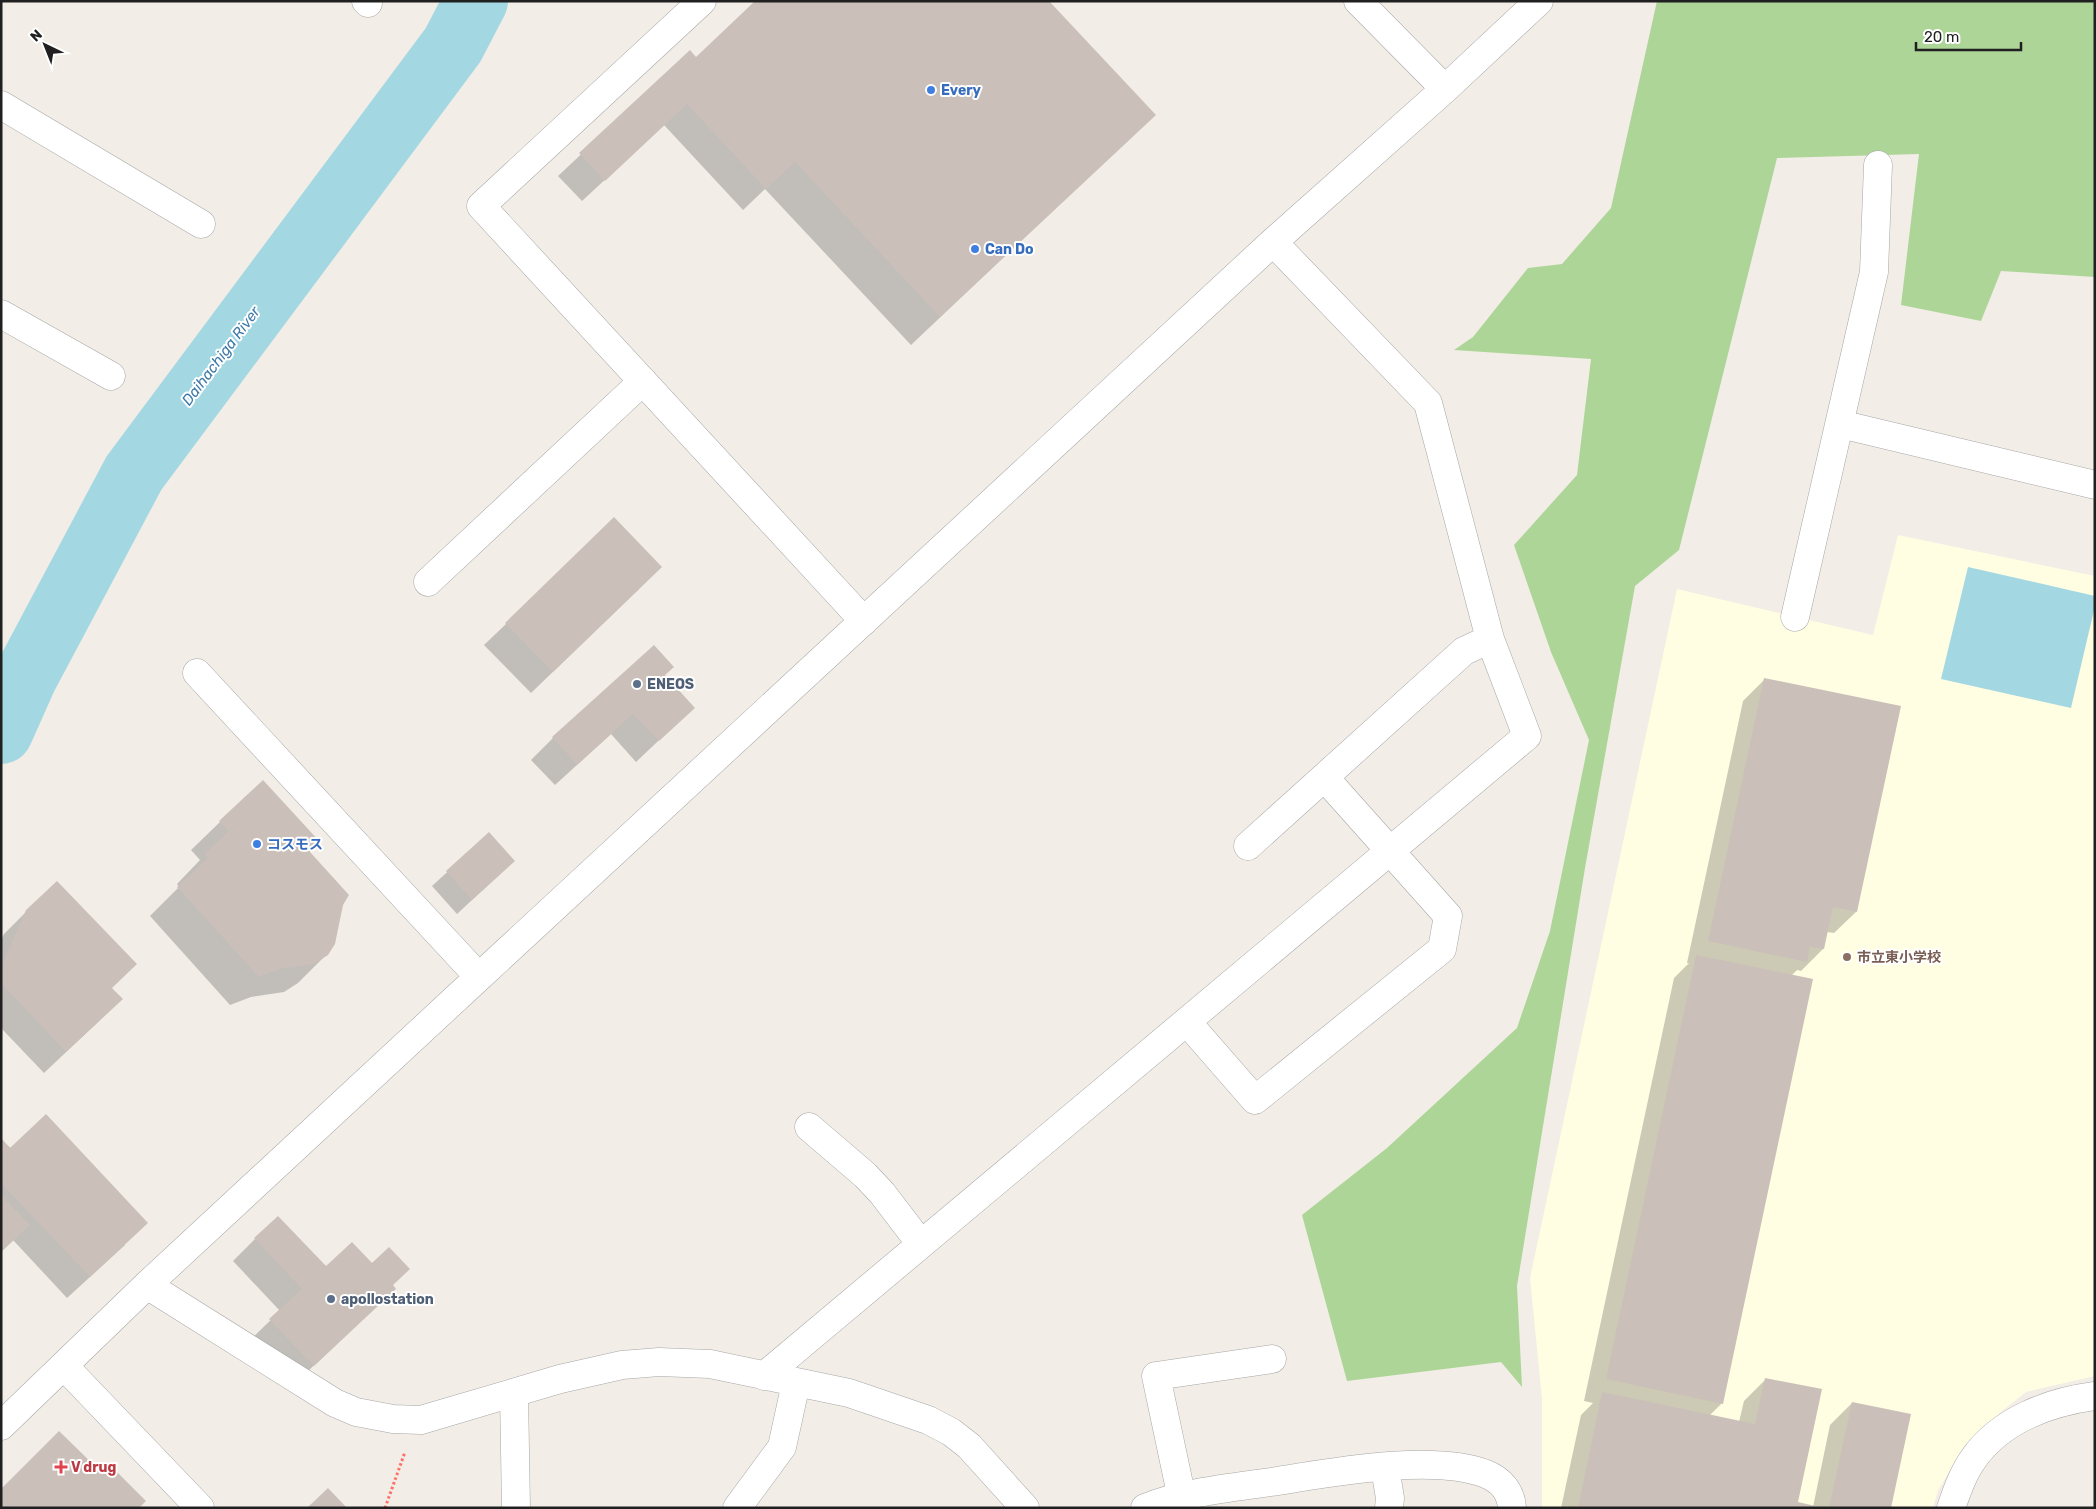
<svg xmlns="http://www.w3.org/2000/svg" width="2096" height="1509" viewBox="0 0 2096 1509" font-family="Rubik,'Noto Sans JP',sans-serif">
<rect width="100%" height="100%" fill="#f2ede6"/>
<!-- education -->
<path fill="#fffde2" d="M1898,535L2095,576V1376L2026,1392L2001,1412L1964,1446L1938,1491L1933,1508H1542V1399L1530,1278L1677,589L1873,635Z"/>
<!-- forest -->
<path fill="#add597" d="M1657,1H2095V277L2001,271L1981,321L1901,305L1919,154L1777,158L1679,550L1635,586L1585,868L1517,1286L1522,1387L1501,1362L1347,1381L1302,1215L1387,1148L1517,1028L1550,931L1589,740L1551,652L1514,545L1577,475L1591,359L1454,350L1473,337L1528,268L1562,264L1611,208Z"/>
<!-- water -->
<path fill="#a3d8e3" d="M1968,567L2095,596V606L2071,708L1941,679Z"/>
<!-- shadow -->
<path fill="#0003" d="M690,52L696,58L1154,115L911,345L765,189L743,210L664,125L582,201L558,176Z
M639,589L531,693L484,645L506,624Z
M664,675L693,708L636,762L611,734L555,785L531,760L553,738Z
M1765,679L1856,912L1834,933L1827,932L1823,949L1801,971L1797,970L1791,976L1722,1403L1710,1415L1739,1422L1744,1401L1766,1379L1797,1503L1813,1507L1830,1425L1852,1403L1890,1508H1561L1581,1415L1593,1403L1584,1401L1674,978L1689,963H1687L1743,701Z
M220,822L308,852L342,905L327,954L298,983L284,992L251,997L230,1005L150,916L179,887L177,884L200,860L191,850Z
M489,834L514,861L457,914L432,886Z
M27,911L111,988L99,1021L44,1073L1,1028V940L4,934Z
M1,1140L125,1245L67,1298L13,1240L1,1252Z
M255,1239L326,1268L391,1285L373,1310L291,1387L248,1342L280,1311L233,1261Z"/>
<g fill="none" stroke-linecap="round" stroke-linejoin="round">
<!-- river -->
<path stroke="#a3d8e3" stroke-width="64" d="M1,732L25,678L134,473L453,45L476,1"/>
</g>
<!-- building -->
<path fill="#cabfb9" d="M755,1H1049L1156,115L940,317L795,162L766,189L687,104L605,181L579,153L690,50L696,57Z
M614,517L662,567L553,672L505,623Z
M654,645L674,667L665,675L695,708L659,741L633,714L577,765L552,737Z
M1764,678L1901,706L1857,912L1833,907L1824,949L1810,947L1807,962L1708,941Z
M263,780L320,842L310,852L349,895L343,905L335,944L328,955L314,964L280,969L259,977L177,887L208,858L204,854L229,831L219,821Z
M489,832L515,861L472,900L446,871Z
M57,881L137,964L112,988L123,999L66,1052L1,983V967L26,910Z
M1696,955L1813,979L1723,1404L1606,1379Z
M46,1114L148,1223L90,1277L1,1183V1138L10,1148Z
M1,1195L30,1225L1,1252Z
M278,1216L326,1266L352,1242L372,1263L389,1247L410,1269L393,1285L396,1289L314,1366L269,1319L302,1289L254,1238Z
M1765,1378L1822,1389L1798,1502L1815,1506L1814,1508H1578L1602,1392L1755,1424Z
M1852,1402L1911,1414L1891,1508H1829Z
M59,1431L99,1470L107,1462L146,1501L139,1508H1V1489Z
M328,1488L347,1508H307Z"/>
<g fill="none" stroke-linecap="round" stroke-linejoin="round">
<!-- minor casing -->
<g stroke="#a7a7a7" stroke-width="29">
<path id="minor" d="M366,1L368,3
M702,1L481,206L864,621
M1358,1L1445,89
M1,105L201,224
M1,314L111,376
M1840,424L2095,485
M428,582L643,381
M1795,617L1874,272L1878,165
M197,673L479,977
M1248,846L1464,651L1490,639
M1187,1022L1255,1100L1442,949L1448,916L1333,787L1327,775
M809,1127L865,1175L882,1193L921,1244
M147,1285L335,1403L356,1412L393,1419L421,1420L560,1379L622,1365L659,1362L710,1364L849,1393L928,1420L951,1432L969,1446L1025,1508
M64,1366L200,1508
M764,1376L1527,736L1490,639L1428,403L1273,242
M514,1393L516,1508
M1,1426L147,1285L479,977L1273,242L1445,89L1539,1
M1385,1468L1390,1498L1389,1508
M737,1508L782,1447L796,1383
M1145,1508C1185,1492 1229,1488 1271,1482C1329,1473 1433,1453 1486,1474C1501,1480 1511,1492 1512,1508
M1184,1508L1156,1376L1272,1359
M1951,1508C1957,1491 1963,1473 1974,1458C2001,1420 2049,1402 2095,1396"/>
</g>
<!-- path -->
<path stroke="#ff706a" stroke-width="3" stroke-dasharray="2.5 2.5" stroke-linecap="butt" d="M385,1508L405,1452"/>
<!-- minor -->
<use href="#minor" stroke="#fff" stroke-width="28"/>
</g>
<!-- markers -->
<g fill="#3f7fe0" stroke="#fff" stroke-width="2">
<circle cx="931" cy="90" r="5"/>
<circle cx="975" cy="249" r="5"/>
<circle cx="257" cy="844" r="5"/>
</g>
<g fill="#5c6f8a" stroke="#fff" stroke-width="2">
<circle cx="637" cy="684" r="5"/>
<circle cx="331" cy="1299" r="5"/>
</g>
<circle fill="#8d6e63" stroke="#fff" stroke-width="2" cx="1847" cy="957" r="5"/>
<path fill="#e0444e" stroke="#fff" stroke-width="2" d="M58.5 1459.5h5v5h5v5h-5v5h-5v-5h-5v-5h5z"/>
<g text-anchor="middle" stroke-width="4" stroke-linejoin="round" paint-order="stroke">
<!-- shop labels -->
<g font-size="14" font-weight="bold" fill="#366cbe" stroke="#fff" text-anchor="start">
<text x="941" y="95">Every</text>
<text x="985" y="254">Can Do</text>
<text x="267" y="849">コスモス</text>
</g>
<!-- service labels -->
<g font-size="14" font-weight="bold" fill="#4e5e75" stroke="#fff" text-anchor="start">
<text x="647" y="689">ENEOS</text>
<text x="341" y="1304">apollostation</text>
</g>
<!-- education labels -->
<g font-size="14" font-weight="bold" fill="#785e54" stroke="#fff" text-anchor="start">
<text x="1857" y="962">市立東小学校</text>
</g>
<!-- health labels -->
<g font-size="14" font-weight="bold" fill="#be3a42" stroke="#fff" text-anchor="start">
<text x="71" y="1472">V drug</text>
</g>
<!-- water labels -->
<g font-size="15" font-style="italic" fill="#3e7aa9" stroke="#fff">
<text transform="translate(221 356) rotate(-53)" y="5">Daihachiga River</text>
</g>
</g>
<!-- border -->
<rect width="2096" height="1509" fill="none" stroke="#202020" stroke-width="5"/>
<!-- north arrow -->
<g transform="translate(45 45) rotate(317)" stroke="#ffffff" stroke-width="4" paint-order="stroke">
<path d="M0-4L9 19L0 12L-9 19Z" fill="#202020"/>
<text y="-8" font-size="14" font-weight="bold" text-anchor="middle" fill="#202020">N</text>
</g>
<!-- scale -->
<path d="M1916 42v8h105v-8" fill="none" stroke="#202020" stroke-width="2.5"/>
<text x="1924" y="42" font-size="15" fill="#202020" stroke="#ffffff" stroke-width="4" paint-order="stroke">20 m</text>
</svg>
